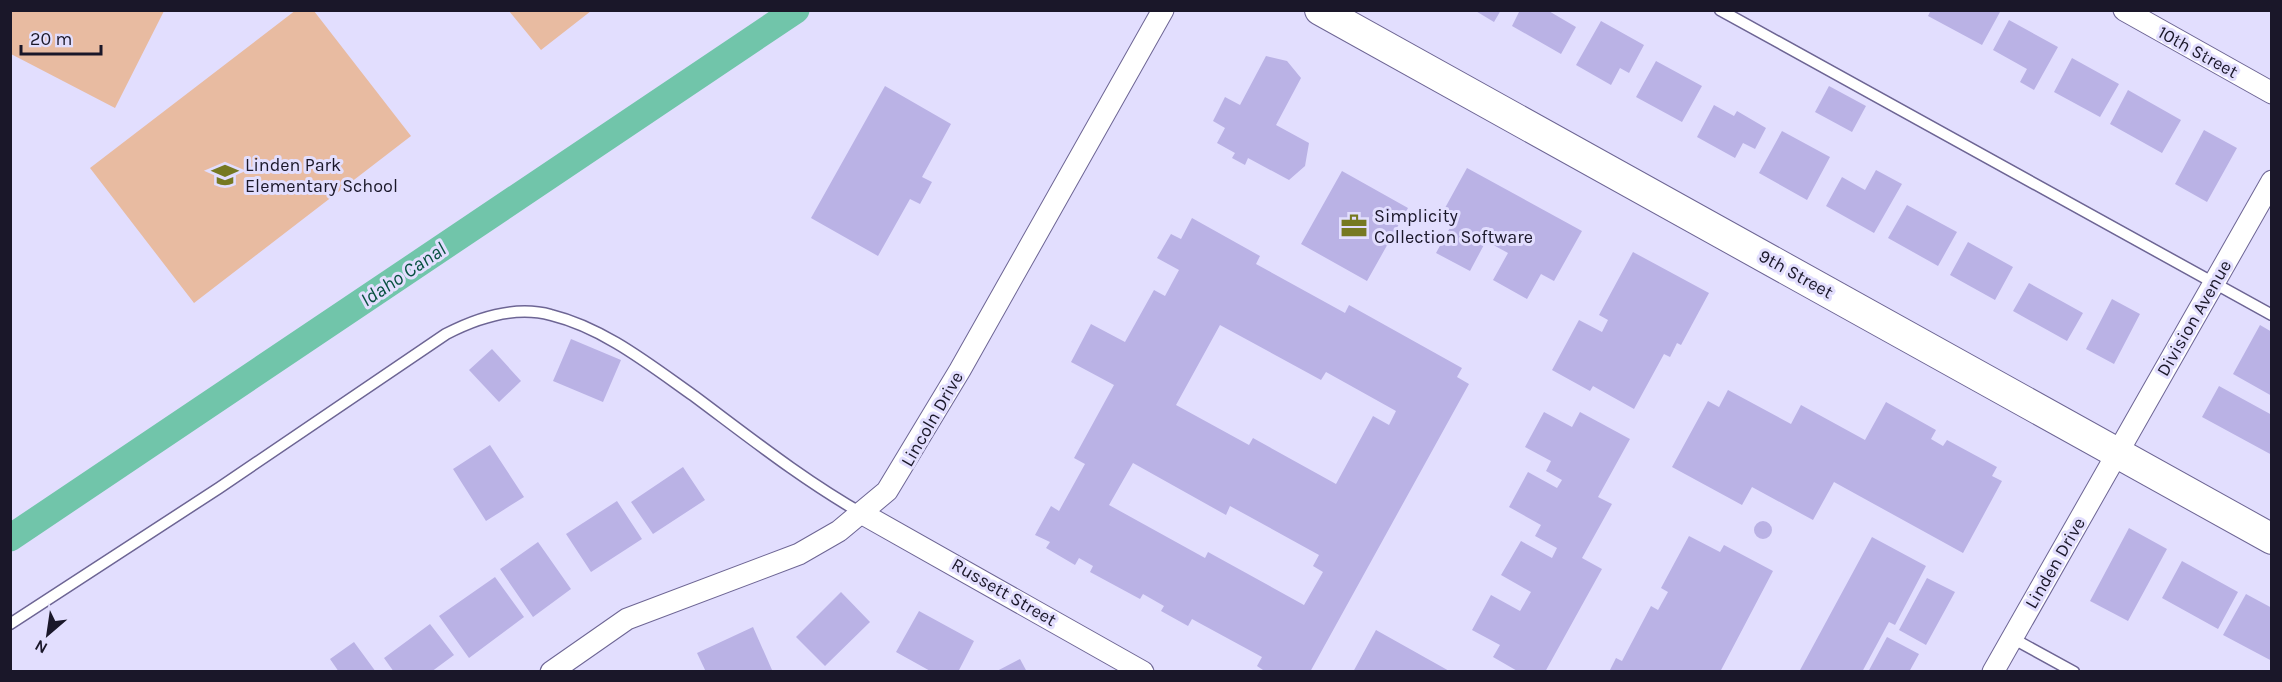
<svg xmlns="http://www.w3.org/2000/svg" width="2282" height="682" viewBox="0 0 2282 682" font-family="Karla,sans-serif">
<rect width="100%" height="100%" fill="#e2defe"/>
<!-- green -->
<path fill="#e8bba1" d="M296,10L314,11L411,136L194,303L90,168Z
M10,11L11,10L164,11L115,108L11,54Z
M509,11H591L541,50Z"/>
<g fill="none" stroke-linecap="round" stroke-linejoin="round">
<!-- canal -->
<path stroke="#71c5aa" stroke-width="27" d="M10,538L796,10"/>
</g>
<!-- building -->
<path fill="#bab2e5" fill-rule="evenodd" d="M1474,10H1501L1494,22Z
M1520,10H1547L1576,27L1561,54L1512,26Z
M1931,10H1998L2000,12L1982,45L1928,16Z
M2009,20L2058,47L2034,90L2020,82L2027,69L1993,50Z
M1601,21L1644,45L1629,73L1620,68L1611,85L1576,65Z
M1266,56L1287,61L1301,78L1276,125L1309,143L1305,166L1289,180L1248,158L1245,165L1232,158L1235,153L1217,143L1225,128L1213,121L1225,97L1240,105Z
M2072,58L2119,84L2100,117L2054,92Z
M1656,61L1702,86L1682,122L1636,97Z
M885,86L951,124L922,177L932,182L920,204L910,199L878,256L811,218Z
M1829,86L1866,106L1852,132L1815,112Z
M2128,90L2181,120L2162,153L2110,124Z
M1714,105L1734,116L1737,111L1766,128L1755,149L1743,143L1735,158L1697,137Z
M2204,130L2237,148L2207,202L2175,184Z
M1782,131L1830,157L1807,200L1759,173Z
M1467,168L1582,231L1554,281L1541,274L1527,299L1493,280L1508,253L1486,241L1470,271L1436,253L1452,224L1440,217Z
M1876,170L1902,184L1874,233L1826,206L1842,177L1865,190Z
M1342,171L1408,208L1367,281L1301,244Z
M1907,205L1957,232L1938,266L1888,238Z
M1192,218L1260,256L1256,264L1345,313L1349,305L1462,368L1457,377L1469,384L1310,672H1266L1257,666L1262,657L1192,619L1188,626L1161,611L1164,606L1143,594L1140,599L1090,572L1093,566L1079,558L1075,565L1046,548L1050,542L1035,535L1051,506L1059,511L1085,464L1074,458L1114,385L1071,362L1091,324L1125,342L1154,290L1165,296L1179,270L1157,258L1171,234L1181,239ZM1220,325L1321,380L1326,372L1396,411L1389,425L1373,416L1336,484L1253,438L1249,445L1176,405ZM1133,463L1226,515L1230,506L1319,555L1313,566L1323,572L1304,605L1208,552L1205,558L1109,505Z
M1968,242L2013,267L1995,300L1950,275Z
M1633,252L1709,293L1681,345L1677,343L1670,357L1664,354L1634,409L1593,386L1590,391L1552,370L1579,320L1602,332L1608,320L1599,315Z
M2029,283L2083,313L2067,341L2013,311Z
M2112,299L2140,314L2114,364L2086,349Z
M2260,325L2272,332V396L2233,374Z
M571,339L621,360L603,402L553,381Z
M492,349L521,381L499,402L469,370Z
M2219,386L2272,415V455L2202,417Z
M1728,390L1791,424L1801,405L1865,440L1886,402L1936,430L1931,439L1943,446L1947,440L1997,467L1992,476L2002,481L1963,553L1834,482L1813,520L1752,487L1742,505L1672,467L1708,401L1719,407Z
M1544,412L1572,427L1580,412L1630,439L1598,497L1612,504L1582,558L1602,569L1545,672H1519L1493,657L1500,645L1472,630L1491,595L1520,611L1531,592L1501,575L1521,541L1552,558L1557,548L1535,536L1541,525L1509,507L1528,472L1557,488L1562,480L1546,471L1551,461L1525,447Z
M490,445L524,497L486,521L453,469Z
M683,467L705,500L653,534L631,502Z
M617,501L642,539L591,572L566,534Z
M1754 530a9 9 0 1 1 18 0a9 9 0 1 1-18 0Z
M2129,528L2167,549L2128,621L2090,601Z
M1689,536L1720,552L1724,545L1773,571L1720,672H1609L1616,658L1622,661L1651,606L1658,610L1668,592L1661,588Z
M1872,537L1926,566L1895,625L1889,622L1862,672H1799Z
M538,542L571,589L533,617L500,569Z
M2182,561L2238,592L2218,629L2162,598Z
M495,577L524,617L469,658L439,616Z
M1927,578L1955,592L1926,645L1899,630Z
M841,592L870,622L825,666L796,637Z
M2246,594L2272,608V661L2223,635Z
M919,611L974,641L958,672H932L896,652Z
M430,624L454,655L431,672H394L384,658Z
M753,627L772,670L706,672L697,653Z
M1376,630L1451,672H1353Z
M1887,637L1919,654L1909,672H1868Z
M354,642L376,672H339L330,659Z
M1020,659L1027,672H995Z"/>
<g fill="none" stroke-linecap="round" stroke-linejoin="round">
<!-- lane casing -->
<g stroke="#6d6594" stroke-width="13">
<path id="lane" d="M1720,10L2272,315
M10,624L219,488L446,334C477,318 515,305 551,315C604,328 650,365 694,396C749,437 803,480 863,514
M2012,638L2074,672"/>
</g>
<!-- street casing -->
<g stroke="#6d6594" stroke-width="23">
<path id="street" d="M2124,10L2272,93
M863,514L1143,672
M551,672L627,619L799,554L839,531L887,491L960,370L1163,10
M1993,672L2272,181"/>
</g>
<!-- secondary casing -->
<g stroke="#6d6594" stroke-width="32">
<path id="secondary" d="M1320,10L2272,539"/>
</g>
<!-- lane -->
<use href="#lane" stroke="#fff" stroke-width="10"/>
<!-- street -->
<use href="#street" stroke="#fff" stroke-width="21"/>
<!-- secondary -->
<use href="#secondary" stroke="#fff" stroke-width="30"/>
</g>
<!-- icons -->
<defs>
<g id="school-bare" transform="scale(2.07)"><path d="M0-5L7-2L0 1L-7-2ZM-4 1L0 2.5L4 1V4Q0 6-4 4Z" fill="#767922" stroke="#e2defe" stroke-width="2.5" paint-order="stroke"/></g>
<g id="office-bare" transform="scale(2.07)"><path d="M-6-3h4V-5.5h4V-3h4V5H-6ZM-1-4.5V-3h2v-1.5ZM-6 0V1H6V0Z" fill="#767922" stroke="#e2defe" stroke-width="2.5" paint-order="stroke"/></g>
</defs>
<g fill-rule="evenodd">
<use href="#school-bare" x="225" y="175"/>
<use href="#office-bare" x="1354" y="226"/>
</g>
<g text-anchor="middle" stroke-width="6" stroke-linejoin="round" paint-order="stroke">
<!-- street labels -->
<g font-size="18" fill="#1a1729" stroke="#e2defe">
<text transform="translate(2198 52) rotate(29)" y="6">10th Street</text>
<text transform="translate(1796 274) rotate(29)" y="6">9th Street</text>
<text transform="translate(2194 318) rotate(-60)" y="6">Division Avenue</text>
<text transform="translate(932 419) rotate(-60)" y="6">Lincoln Drive</text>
<text transform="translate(2055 563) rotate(-60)" y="6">Linden Drive</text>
<text transform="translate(1004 592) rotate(30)" y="6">Russett Street</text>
</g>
<!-- poi labels -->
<g font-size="18" fill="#1a1729" stroke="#e2defe" text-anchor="start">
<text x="245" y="171">Linden Park<tspan x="245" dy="21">Elementary School</tspan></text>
<text x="1374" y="222">Simplicity<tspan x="1374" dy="21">Collection Software</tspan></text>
</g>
<!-- water labels -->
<g font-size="20" font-style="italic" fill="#085140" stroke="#e2defe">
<text transform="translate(403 274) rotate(-34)" y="7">Idaho Canal</text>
</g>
</g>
<!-- border -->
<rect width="2282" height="682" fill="none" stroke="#1a1729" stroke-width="24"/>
<!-- north arrow -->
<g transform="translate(48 634) rotate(209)" stroke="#e2defe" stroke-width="4.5" paint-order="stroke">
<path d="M0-4.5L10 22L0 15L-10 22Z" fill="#1a1729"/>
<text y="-9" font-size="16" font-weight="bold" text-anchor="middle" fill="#1a1729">N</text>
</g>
<!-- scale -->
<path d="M21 45v9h80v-9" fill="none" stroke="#1a1729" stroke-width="3"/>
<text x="30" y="45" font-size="18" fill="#1a1729" stroke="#e2defe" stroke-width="4.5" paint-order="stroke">20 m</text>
</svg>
